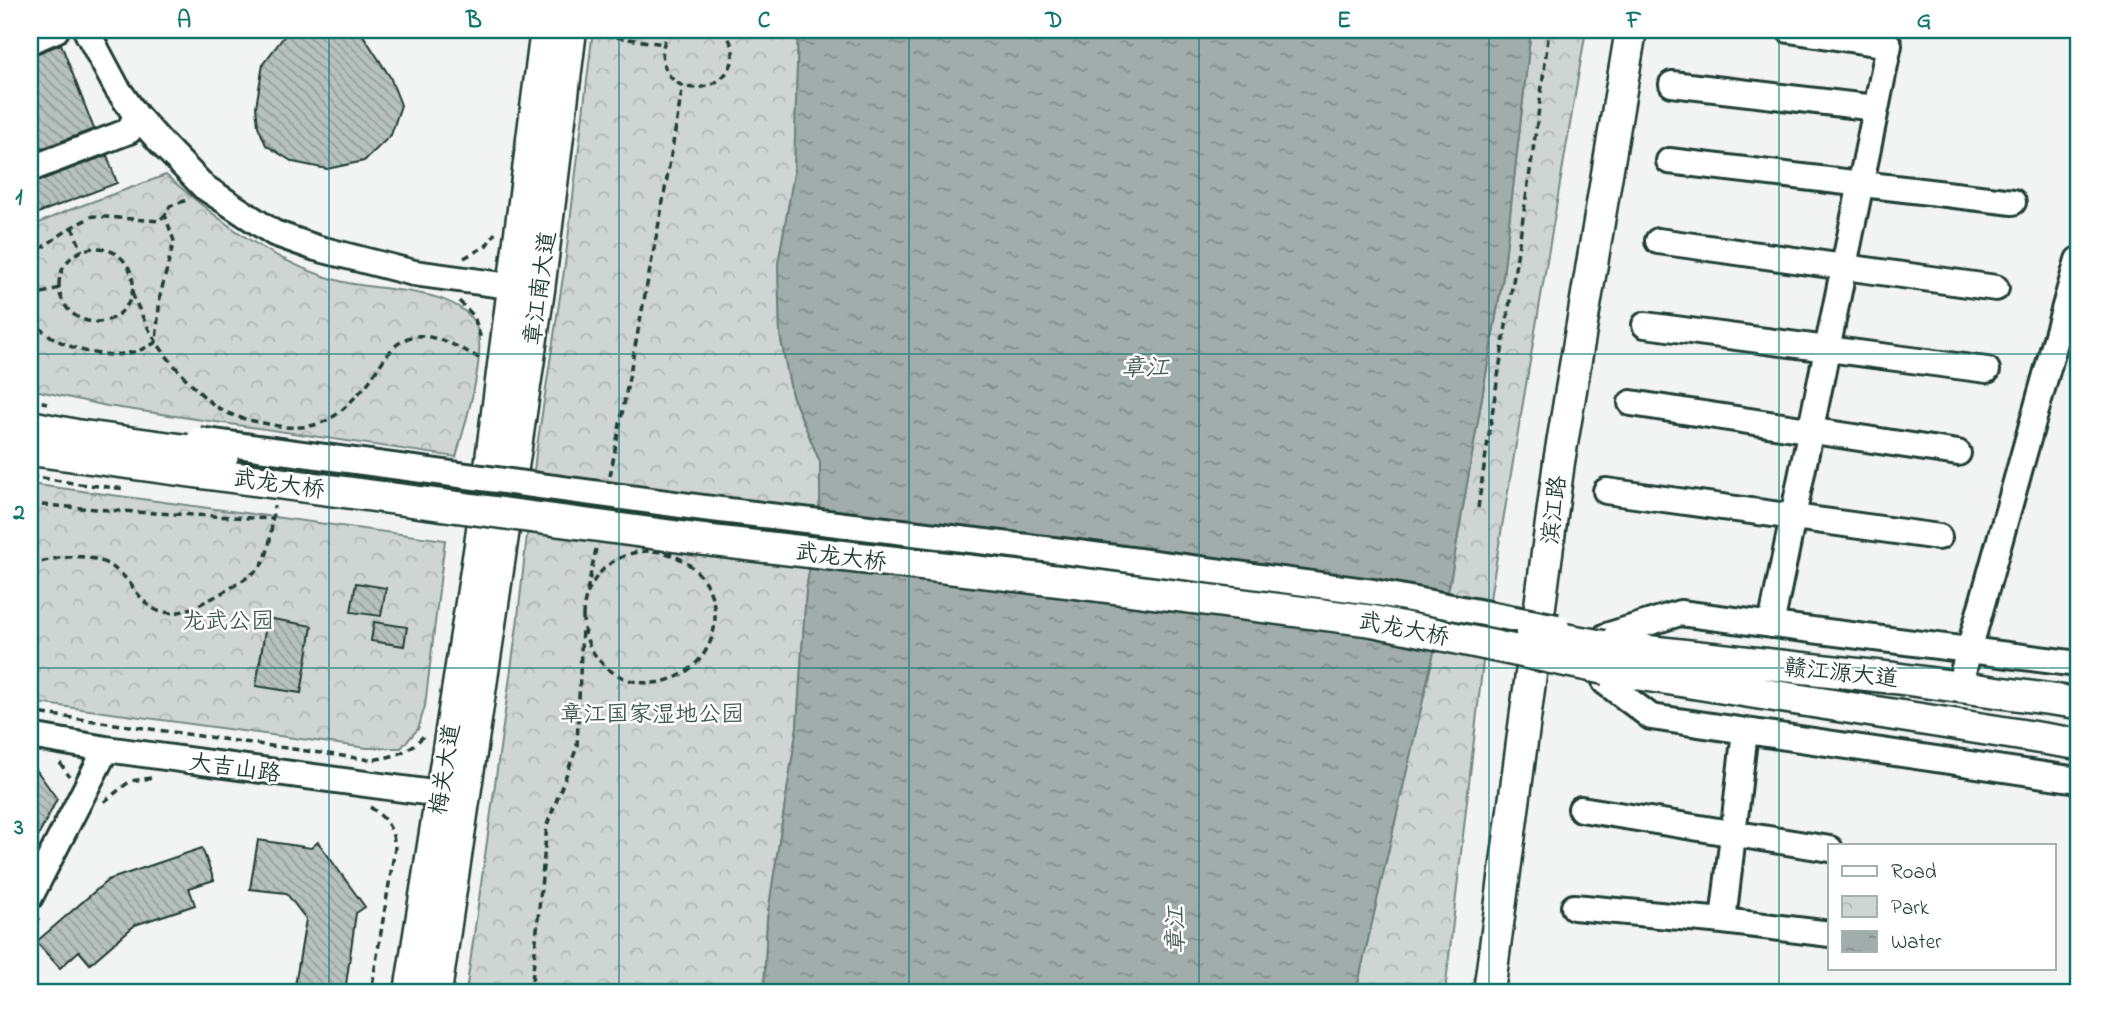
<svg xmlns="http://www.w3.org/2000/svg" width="2108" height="1022" viewBox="0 0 2108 1022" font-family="'Indie Flower','LXGW WenKai TC',sans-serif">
<defs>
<pattern id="park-crowns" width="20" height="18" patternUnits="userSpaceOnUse" patternTransform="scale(1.75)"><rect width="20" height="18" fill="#ced5d3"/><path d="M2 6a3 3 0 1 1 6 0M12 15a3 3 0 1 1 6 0" fill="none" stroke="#b0b8b6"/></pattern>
<pattern id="water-ripples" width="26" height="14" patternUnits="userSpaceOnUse" patternTransform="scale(1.75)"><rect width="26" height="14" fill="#a1adaa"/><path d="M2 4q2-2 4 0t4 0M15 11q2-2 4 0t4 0" fill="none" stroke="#838e8b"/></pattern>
<pattern id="building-back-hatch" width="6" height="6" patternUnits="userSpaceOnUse" patternTransform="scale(1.75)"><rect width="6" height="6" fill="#b7c1bd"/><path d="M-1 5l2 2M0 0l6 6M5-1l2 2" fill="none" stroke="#949e9a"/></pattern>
</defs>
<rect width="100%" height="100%" fill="#f2f3f3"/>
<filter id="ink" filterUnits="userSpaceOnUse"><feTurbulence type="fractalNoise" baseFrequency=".0143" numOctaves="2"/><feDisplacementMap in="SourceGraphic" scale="14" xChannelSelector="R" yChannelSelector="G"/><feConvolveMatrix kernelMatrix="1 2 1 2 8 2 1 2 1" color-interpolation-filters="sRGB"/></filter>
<g filter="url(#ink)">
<!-- park -->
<path fill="url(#park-crowns)" stroke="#768984" stroke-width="2" d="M593,30H798L794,174L778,264L780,335L792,395L820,462V501L806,591L797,727L767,919L764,992H466L517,626L536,453L565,264Z
M1531,30H1586L1491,592L1445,992H1356L1450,582L1503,276Z
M166,175C219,221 274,264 343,282C380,291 459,287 476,326C488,354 464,427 456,457L107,406L30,389V227L64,212Z
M30,484L445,540L425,706L418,729L401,748H367L30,702Z"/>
<!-- water -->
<path fill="url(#water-ripples)" stroke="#6d807b" stroke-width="2" d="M798,30H1531L1503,276L1450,582L1356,992H764L767,919L797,727L806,591L820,501V462L792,395L780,335L778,264L794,174Z"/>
<!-- building -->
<path fill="url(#building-back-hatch)" stroke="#1f3d34" stroke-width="2" d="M289,30H362L363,35L390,77L401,105L391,135L364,161L327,169L293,162L266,145L258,126L256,107L263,64Z
M61,44L94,129L41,149L30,119V56Z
M107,155L117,183L30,216V184Z
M356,583L386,588L381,616L351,612Z
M267,618L312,626L301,693L256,686Z
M374,622L407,627L404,646L371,641Z
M30,761L57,799L30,852Z
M258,840L311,848L318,842L365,907L356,913L345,992H294L306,919L286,893L250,889Z
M202,848L214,880L189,888L195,905L135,925L90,964L79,951L60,968L36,942L108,880Z"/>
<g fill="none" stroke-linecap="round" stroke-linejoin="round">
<!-- minor casing -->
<g stroke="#1f3d34" stroke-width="30">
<path id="minor" d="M86,30L117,88L136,115L164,146L204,187L274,233L316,248L414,273L532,289
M30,41L56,30
M1672,84L1876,108
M1669,161L2013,202
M30,169L129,131L136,115
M1658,241L1996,288
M1645,325L1987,370
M1631,403L1958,453
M1606,491L1939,537
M1771,625L1889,45L1789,30
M1606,636L1680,613L2078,664
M1605,682L1651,717L2078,780
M1959,686L2078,260
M30,736L106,749L440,794
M1581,809L1830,849
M30,897L106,749
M1574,907L1723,921L1830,934
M1723,921L1745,731"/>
</g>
<!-- major casing -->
<g stroke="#1f3d34" stroke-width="35">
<path id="major" d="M30,426L76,435
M30,450L75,456
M1603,646L1894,678L2078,703
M1605,669L2078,744
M410,992L480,545L546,30
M436,992L539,290L571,30
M1489,992L1559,462L1631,30"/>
</g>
<!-- path -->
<path stroke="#1f3d34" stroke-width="3.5" stroke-dasharray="7 5" stroke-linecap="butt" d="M672,30C664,38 661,50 663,61C676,116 762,77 723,30
M593,34L664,44
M72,227L82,251
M59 285a37 37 0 1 1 74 0a37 37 0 1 1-74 0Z
M30,256L72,227L93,216L159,221L165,215
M464,258L486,246L495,233
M132,293C139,309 146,326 156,341C166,358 200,396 217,407C233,418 254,421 273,425C298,430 322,428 342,410C351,402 360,392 368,383C380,367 390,343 411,337C428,331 465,349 480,359
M30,297L59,288
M459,301L474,316L481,339
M30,319C60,351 117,368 156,342L160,296L174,241L165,215L170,206L187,200
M30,399L47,403
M30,476L79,484
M610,476L662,207L683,85
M30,504L135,512L272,519
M1478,508C1501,348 1530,190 1549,30
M583 617a66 66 0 1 1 132 0a66 66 0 1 1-132 0Z
M30,565C67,554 100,549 128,581C137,592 144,605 158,611C165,613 173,613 179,612C194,610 249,579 259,568C272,553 271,524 274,506
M587,591L596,549
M30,712L371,760C394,757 410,752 425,734
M60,763L69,776
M104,802L130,781L151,778
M370,807C387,819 393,828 395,848L371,992
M30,935L40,915
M531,992L547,825L577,747L582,627"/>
<!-- minor -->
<use href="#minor" stroke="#fff" stroke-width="24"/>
<!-- major -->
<use href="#major" stroke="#fff" stroke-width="30"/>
<!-- minor-bridge casing -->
<g stroke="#1f3d34" stroke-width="30" stroke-linecap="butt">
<path id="minor-bridge" d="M199,440L704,508L1078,553L1373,592L1557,627"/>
</g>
<!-- major-bridge casing -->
<g stroke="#1f3d34" stroke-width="35" stroke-linecap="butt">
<path id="major-bridge" d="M76,435L223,455
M75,456L696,539L1076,583L1373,621L1605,669
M1531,633L1603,646"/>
</g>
<!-- path-bridge -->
<path stroke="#1f3d34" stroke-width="3.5" stroke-dasharray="7 5" stroke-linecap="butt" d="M79,484L126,489"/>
<!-- minor-bridge -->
<use href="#minor-bridge" stroke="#fff" stroke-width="24"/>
<!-- major-bridge -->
<use href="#major-bridge" stroke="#fff" stroke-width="30"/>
</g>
</g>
<!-- grid -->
<path fill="none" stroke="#0f766e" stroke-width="2" stroke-opacity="0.55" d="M329,30V992M619,30V992M909,30V992M1199,30V992M1489,30V992M1779,30V992M30,354H2078M30,668H2078"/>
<g text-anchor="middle" stroke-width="5" stroke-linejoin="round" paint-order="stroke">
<!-- street labels -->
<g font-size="23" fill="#1f3d34" stroke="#fff">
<text transform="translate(539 288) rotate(-82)" y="8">章江南大道</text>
<text transform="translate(279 483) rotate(8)" y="8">武龙大桥</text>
<text transform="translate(1553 510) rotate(-83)" y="8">滨江路</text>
<text transform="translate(841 556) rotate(7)" y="8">武龙大桥</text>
<text transform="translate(1404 628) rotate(11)" y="8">武龙大桥</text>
<text transform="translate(1841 672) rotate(6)" y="8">赣江源大道</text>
<text transform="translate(235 767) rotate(8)" y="8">大吉山路</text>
<text transform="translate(444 769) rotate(-81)" y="8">梅关大道</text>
</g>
<!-- park labels -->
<g font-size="23" fill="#425b54" stroke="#fff">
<text x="228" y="628">龙武公园</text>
<text x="652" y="721">章江国家湿地公园</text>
</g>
<!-- water labels -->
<g font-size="24" font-style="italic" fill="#465f57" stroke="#fff">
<text x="1145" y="375">章江</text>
<text transform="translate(1175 930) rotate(-90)" y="8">章江</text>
</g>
</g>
<!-- margin -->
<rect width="2108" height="1022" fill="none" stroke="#fff" stroke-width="77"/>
<!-- legend -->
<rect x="1828" y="844" width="228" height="126" fill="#ffffff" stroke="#a5b1ae" stroke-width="2"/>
<rect x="1842" y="866" width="35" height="10" fill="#ffffff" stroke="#a5b1ae" stroke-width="2"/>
<text x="1891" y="878" font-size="21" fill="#1f3d34">Road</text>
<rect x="1842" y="896" width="35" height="21" fill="url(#park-crowns)" stroke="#a5b1ae" stroke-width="2"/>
<text x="1891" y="914" font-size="21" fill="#1f3d34">Park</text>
<rect x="1842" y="931" width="35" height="21" fill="url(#water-ripples)" stroke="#a5b1ae" stroke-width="2"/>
<text x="1891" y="948" font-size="21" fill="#1f3d34">Water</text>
<rect x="38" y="38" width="2032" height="946" fill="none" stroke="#0f766e" stroke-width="2.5"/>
<g font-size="23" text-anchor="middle" font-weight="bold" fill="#0f766e">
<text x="184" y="27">A</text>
<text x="474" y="27">B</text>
<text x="764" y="27">C</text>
<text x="1054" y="27">D</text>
<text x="1344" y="27">E</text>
<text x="1634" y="27">F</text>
<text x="1924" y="27">G</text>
<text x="19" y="204">1</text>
<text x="19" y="519">2</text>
<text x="19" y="834">3</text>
</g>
</svg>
